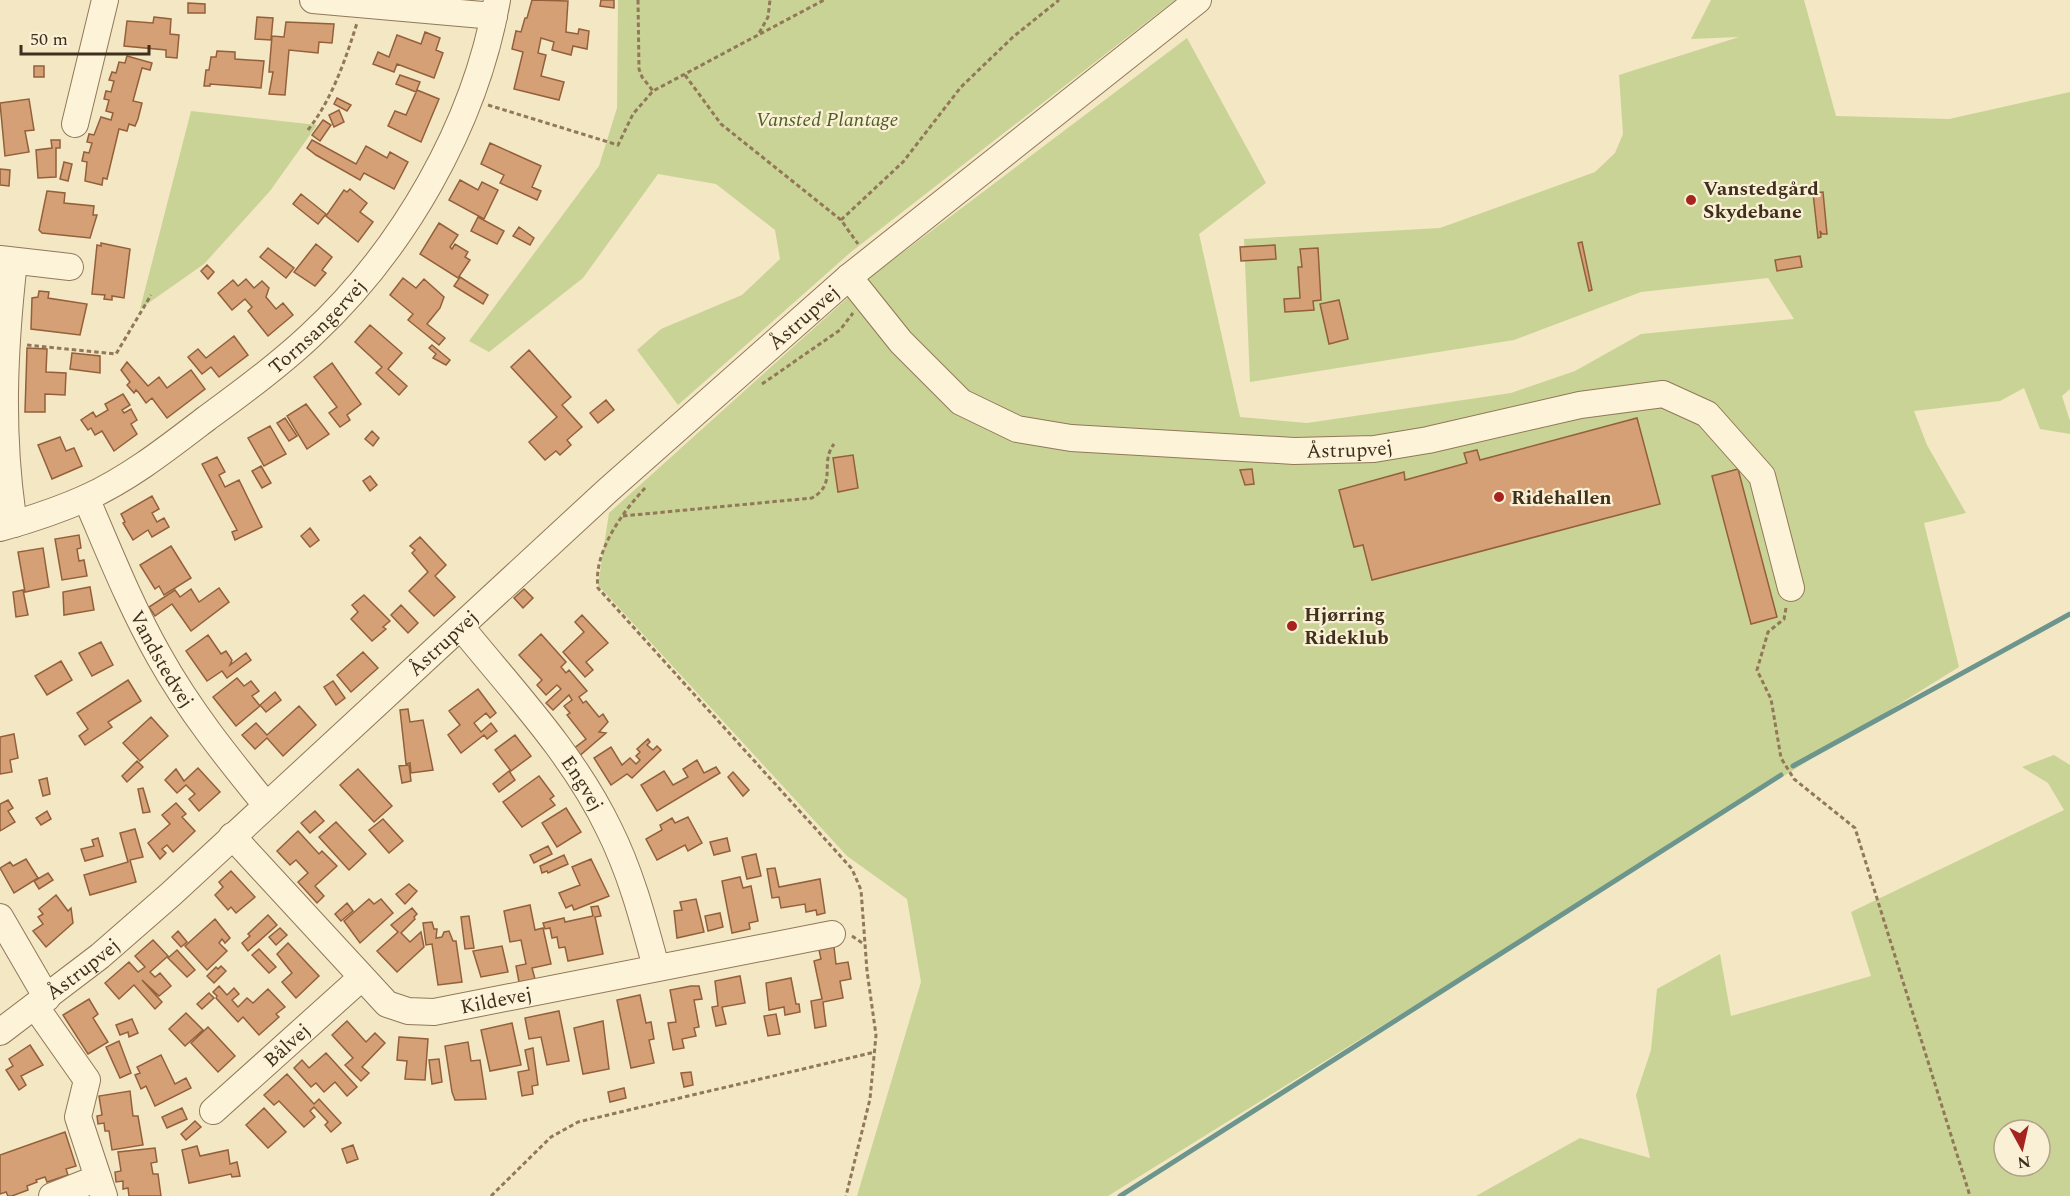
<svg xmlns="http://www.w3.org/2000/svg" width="2070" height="1196" viewBox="0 0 2070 1196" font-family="Spectral,serif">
<rect width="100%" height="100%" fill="#f3e7c4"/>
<!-- green -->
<path fill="#cad396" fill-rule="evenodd" d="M618,0H1175L851,252L678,405L637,350L661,329L742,295L780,259L775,230L716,184L658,174L583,278L489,352L469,341L599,166L617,108Z
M1711,0H1804L1836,116L1949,119L2070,92V389L2062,396L2070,421V434L2040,429L2024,388L2000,401L1914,411L1927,445L1966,513L1924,523L1959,667L1108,1196H857L921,982L907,899L847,856L598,585L609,513L873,275L1187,38L1266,183L1199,234L1240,417L1307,423L1511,393L1575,371L1641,334L1794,319L1768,278L1641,292L1514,340L1250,382L1244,239L1440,228L1595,172L1615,153L1623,134L1619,75L1739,37L1691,39Z
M191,111L317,125L270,191L204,264L140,309Z
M2054,755L2070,765V1196H1476L1580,1138L1650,1158L1636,1095L1651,1050L1657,989L1720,954L1731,1016L1871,976L1851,912L2064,810L2048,783L2022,767ZM2004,1130H2040V1166H2004Z"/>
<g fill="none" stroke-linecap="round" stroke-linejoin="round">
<!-- stream -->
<path stroke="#6c968d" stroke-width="5" d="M1793,766L2070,614
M1120,1196L1781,775"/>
</g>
<!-- building -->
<path fill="#d6a076" stroke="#93603b" stroke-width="1.5" d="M532,0L568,1L566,32L578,34L579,29L589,31L587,49L573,46L571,55L552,50L554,42L541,38L538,53L546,55L541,76L564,82L559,100L514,89L523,52L512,49L516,31L521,32L525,18H527Z
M601,0H614V8L600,6Z
M188,3L205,4V13H188Z
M154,17L171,19L170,34L179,35L177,58L166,57V50L124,46L127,21L153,23Z
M257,17L273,18L271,40L255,39Z
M286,22L334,24L332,43L319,42L318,53L289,50L285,95L269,94L273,72H269L272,36L284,37Z
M425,32L440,38L436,50L443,53L434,78L397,64L394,72L373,64L378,52L389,57L397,35L421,44Z
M217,51L235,52V59L264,61L261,88L210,84V86H204L206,70H209L211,57H216Z
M127,56L152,63L150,70L142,68L133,101L142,103L138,119L135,126L129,124L127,131L119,129L107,179L103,178L102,185L85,181L87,162L82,161L84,152L89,153L92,143L87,142L89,134L94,135L101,117L111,120L113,113L106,111L109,100L104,99L106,91L111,92L114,81L109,80L112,72L116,73L119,62L125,63Z
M34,66H44V77H34Z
M400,75L420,82L416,92L396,84Z
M417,90L439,99L421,142L388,126L395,111L406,115Z
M337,98L351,105L347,111L334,104Z
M29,99L34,130L25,131L29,152L5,156L0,103Z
M339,110L344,122L334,127L329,115Z
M323,120L331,125L320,141L312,135Z
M51,140H60V148H56V177L38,178L36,150L52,148Z
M312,140L356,164L366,146L387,158L390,152L408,162L394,189L364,173L360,180L316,155L307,148Z
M490,143L541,166L532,187L541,191L537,200L500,183L504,175L481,164Z
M64,162L72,164L68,181L60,179Z
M0,169L10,170L9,186L0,185Z
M460,180L478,190L482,182L498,190L484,219L449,200Z
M350,189L367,203L360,212L373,222L358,242L326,216L344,190L347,192Z
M47,191L65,193L64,203L94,206L93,215H97L90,238L42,233L39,230Z
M1823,192L1827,234H1822L1820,231L1821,237L1818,238L1813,193Z
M301,194L326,214L318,224L293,204Z
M478,217L504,231L497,244L471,231Z
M439,223L458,235L450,247L452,249L455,244L468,252L465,257L470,260L458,278L420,254Z
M519,227L534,238L530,245L513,236Z
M1582,242L1592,290L1589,291L1578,243Z
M101,243L130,249L124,298L112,296V300L104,299L105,295L92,294L97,245L101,246Z
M316,244L332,257L322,270L326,273L315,286L294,272Z
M1275,245L1276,259L1241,261L1240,247Z
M268,248L294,268L286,278L260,257Z
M1318,248L1321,300L1313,301L1314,310L1285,312L1284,299L1300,298L1298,267H1302L1300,249Z
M1800,256L1802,267L1777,271L1775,260Z
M207,265L214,272L208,279L201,271Z
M460,277L488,295L483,304L454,286Z
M403,278L416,288L424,279L444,297L440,308L427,324L445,338L439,345L408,320L413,314L390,295Z
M246,279L254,288L262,281L269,288L266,297L276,309L283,303L293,315L268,336L248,311L252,307L245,299L232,310L218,293L233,280L238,286Z
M39,291L49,292L48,298L87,304L80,335L31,329L32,298L38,297Z
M1339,300L1348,339L1329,344L1320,304Z
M370,325L402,353L388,369L407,386L399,395L376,373L382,367L355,342Z
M234,336L248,355L219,377L211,367L202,374L188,357L198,349L206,358Z
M432,345L450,360L446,365L433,358L436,354L429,348Z
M27,348L47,349L46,372L66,373L65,395L45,394V412H25Z
M529,350L571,397L562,405L582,427L567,440L571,445L560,455L556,451L545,460L529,442L557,417L511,367Z
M72,353L100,356V373L70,369Z
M127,362L148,386L159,377L167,388L191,370L205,389L167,418L152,398L146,403L139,393L136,390L134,393L127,385L130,382L121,370Z
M332,363L361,404L347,415L350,420L340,427L329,413L337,407L314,377Z
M123,394L130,405L122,410L124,413L131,409L137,420L131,424L137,434L114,451L102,431L95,435L91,428L88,430L81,420L93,412L96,417L108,410L105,404Z
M606,400L614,410L598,423L590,413Z
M306,404L329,434L307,449L287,416Z
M285,418L297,436L289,441L277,423Z
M1637,418L1660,504L1372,580L1363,545L1354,547L1339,490L1404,472L1405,480L1467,463L1464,453L1477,450L1480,460Z
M270,426L286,454L264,466L248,438Z
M372,431L379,438L373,446L365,439Z
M60,437L66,451L74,448L82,466L52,479L38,445Z
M853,455L858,488L838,492L833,458Z
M217,457L225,472L219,475L225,487L239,480L262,527L235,540L232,532L237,530L202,464Z
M261,466L271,483L262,488L252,471Z
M1252,469L1254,484L1245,485L1240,470Z
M1738,469L1777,617L1751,624L1712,476Z
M370,476L377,485L370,491L363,481Z
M152,496L159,509L152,513L157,522L164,518L169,527L152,537L148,530L133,540L123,523L125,522L121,514Z
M310,528L319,540L310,547L301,536Z
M79,535L81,548L77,549L79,561L84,560L87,576L62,580L55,539Z
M420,537L446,565L435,576L455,597L434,616L409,591L428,572L412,553L415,550L410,546Z
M171,546L191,578L164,595L159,586L155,589L140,565Z
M43,548L49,587L25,592L18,552Z
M90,587L94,610L64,615L63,592Z
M219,588L229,602L191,631L172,604L155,616L149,607L175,590L180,597L191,589L199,602Z
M524,589L533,598L523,608L514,598Z
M23,590L28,615L16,617L13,592Z
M364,595L390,621L383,627L386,629L372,641L351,619L358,612L352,605Z
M401,605L418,623L408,633L391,615Z
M582,615L608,643L586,662L593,670L585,677L563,652L584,632L575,622Z
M541,634L566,662L561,667L566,673L569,670L587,691L579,697L583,703L586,701L599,717L603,714L608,722L599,732L606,733L578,757L573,749L586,739L567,715L570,713L564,706L572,700L569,695L553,710L546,703L561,689L557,685L546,695L537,685L542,680L519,655Z
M208,635L221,654L226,651L232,660L230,665L246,653L251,660L227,678L222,671L207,681L186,651Z
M101,642L113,665L92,676L79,653Z
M363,652L378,668L351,692L337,675Z
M61,661L72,680L47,695L35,676Z
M237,678L244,686L251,681L259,691L252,696L260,706L236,726L213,697Z
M128,680L141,701L108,722L112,727L85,745L79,736L88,729L77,713Z
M333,681L345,698L336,705L324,687Z
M478,689L496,713L490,718L486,713L474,723L481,732L491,723L497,731L487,739L484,735L461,753L448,735L460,725L449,711Z
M275,692L281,700L266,712L260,705Z
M299,706L316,725L283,756L267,738L255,749L242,735L256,723L267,735Z
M408,709L410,722L423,720L433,770L411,773L410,763L406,764L400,710Z
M151,717L168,736L140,761L123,743Z
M14,734L18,758L10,760L12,772L0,774V737Z
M515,735L531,756L511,771L495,750Z
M648,739L650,742L647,745L653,750L657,746L661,750L632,778L627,774L611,785L594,758L611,747L622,765L630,758L636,764L640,760L636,756L640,752L637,749Z
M697,760L704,773L716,767L720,773L657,811L641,785L664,771L673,785L688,777L683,769Z
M137,761L143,767L127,782L122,776Z
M409,765L411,781L402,783L399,766Z
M198,768L220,792L199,811L189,799L195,794L186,785L177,793L165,780L176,769L184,781Z
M358,769L392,806L374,822L340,785Z
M509,771L515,780L499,792L493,784Z
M733,772L749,790L743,796L728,777Z
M539,776L554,796L550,799L555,805L522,827L503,802Z
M47,778L50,794L43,796L39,780Z
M143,788L150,812L143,813L138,789Z
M8,800L13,808L8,811L15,822L0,831V804Z
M176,803L186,814L182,817L195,831L173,852L167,845L162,849L166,853L160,859L148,843L170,824L162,815Z
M566,808L581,832L557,847L542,823Z
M47,811L51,819L41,825L36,818Z
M315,811L324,821L310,833L301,823Z
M688,817L702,843L688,851L685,845L657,860L646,839L662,830L660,825L672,818L675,823Z
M383,819L403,841L389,853L369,830Z
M336,822L366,854L349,870L319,837Z
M135,829L143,857L130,860L136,882L90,895L84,875L128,862L120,833Z
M298,831L319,854L322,851L337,866L315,886L324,896L317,903L298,882L308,873L296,860L290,865L277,851Z
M98,838L103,856L85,861L81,849L94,846L92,840Z
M727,838L730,851L714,855L710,842Z
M548,846L552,854L534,863L530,855Z
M756,854L761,876L747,879L742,857Z
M564,855L568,864L548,873L547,871L542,873L540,866Z
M26,859L38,878L14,893L0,868L10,862L13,866Z
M591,859L609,896L574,910L572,905L566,908L559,893L580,885L572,867Z
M775,868L779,887L820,879L825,913L817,915L816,910L806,912L805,904L781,908L779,897L772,898L767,869Z
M231,871L255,897L236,913L231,907L228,910L215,895L223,887L219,882Z
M48,873L53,880L39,889L34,881Z
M740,877L743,888L751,886L758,921L749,923L750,929L732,933L722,881Z
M409,884L417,891L405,904L396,894Z
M56,895L68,911L71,908L73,923L46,947L33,931L43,924L38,917L43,914L39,909Z
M369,899L374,904L381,899L393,913L360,943L344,921Z
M696,899L704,932L677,938L674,911L682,910L680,902Z
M347,903L353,911L341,921L335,914Z
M530,905L535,930L543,928L551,964L532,968L535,979L519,982L516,966L526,964L521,940L510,942L504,911Z
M598,906L601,916L595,917L603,954L568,961L565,947L559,948L557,937L552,938L550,928L545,929L543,923L564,918L565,922L593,916L591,907Z
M412,908L417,914L414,917L415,919L401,933L410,942L421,932L424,947L397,972L377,951L398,932L391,925Z
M720,913L723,927L708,931L705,916Z
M268,915L277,925L248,951L242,943L250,936L248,934Z
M469,916L474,948L465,949L461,917Z
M215,919L230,938L225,943L222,939L219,943L227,951L207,970L185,946Z
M432,922L434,929H437L436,938L442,937L444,932L449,931L453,941H456L462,982L438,985L432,944L426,945L423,923Z
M280,928L287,935L276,945L269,937Z
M178,931L187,942L181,947L172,937Z
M153,940L168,956L150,972L155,977L160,973L171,986L159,996L142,980L162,1002L155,1009L134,985L119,999L105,983L129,962L138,972L145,967L135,956Z
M288,943L319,976L296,998L282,982L292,973L277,954Z
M502,946L508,972L481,977L473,951Z
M834,947L836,964L848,962L851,979L840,981L843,998L823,1002L826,1026L815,1028L811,1001L822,999L814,961L821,959L819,950Z
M259,949L276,967L269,973L252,955Z
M177,950L195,970L187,977L168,958Z
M221,966L226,971L214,983L207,976L216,967L218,969Z
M740,976L745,1003L722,1007L726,1024L716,1026L712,1007L718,1006L715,981Z
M791,978L796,1004H799L800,1012L785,1015L784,1007L769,1010L766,983Z
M219,986L227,995L234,988L239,994L232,1000L238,1007L247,998L253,1003L268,989L285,1007L276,1014L279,1017L259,1035L243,1017L238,1022L216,998L217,996L213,992Z
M691,986H699L702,999L694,1000L699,1027L694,1028L696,1036L682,1039L684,1048L673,1050L668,1023L676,1022L670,990Z
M209,993L214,998L202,1009L197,1004Z
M640,995L646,1023L651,1022L654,1039L649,1040L654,1063L631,1068L617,1000Z
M89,999L98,1014L93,1018L108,1042L88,1054L63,1015Z
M559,1011L569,1061L547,1065L541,1037L529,1039L525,1018Z
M186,1013L203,1030L185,1046L169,1029Z
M776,1014L780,1034L768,1036L764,1016Z
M132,1019L138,1033L129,1037L128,1032L120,1035L116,1025Z
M347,1021L366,1042L375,1033L385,1043L362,1067L369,1073L361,1081L345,1065L353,1058L332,1035Z
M603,1021L609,1069L583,1074L574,1028Z
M512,1023L521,1065L490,1071L481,1030Z
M208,1027L235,1056L218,1072L191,1043Z
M399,1037L428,1039L425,1080L405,1079L407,1061L397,1060Z
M119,1041L131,1073L120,1078L106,1047Z
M468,1042L471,1061L480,1060L486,1099L455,1100L452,1092L445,1046Z
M30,1045L43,1065L21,1076L26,1085L19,1090L6,1070L13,1066L9,1059Z
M533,1048L538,1085L532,1086L533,1094L522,1096L518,1072L529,1070L525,1050Z
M326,1053L357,1087L347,1096L335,1082L324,1092L316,1083L311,1087L294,1068L302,1060L309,1068Z
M161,1055L175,1084L186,1078L191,1088L155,1106L146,1086L141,1089L135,1075L140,1073L137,1067Z
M439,1059L442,1082L432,1084L429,1060Z
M691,1072L693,1085L684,1087L681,1073Z
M287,1074L314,1104L319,1099L341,1123L331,1132L325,1125L328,1122L314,1107L310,1111L315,1117L304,1127L279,1101L274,1105L264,1095Z
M624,1088L626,1098L610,1102L608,1092Z
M130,1091L133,1116H138L143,1145L112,1150L109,1131H105L104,1123L98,1124L97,1116L102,1115L99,1096Z
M182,1108L187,1119L167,1128L162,1117Z
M264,1108L286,1132L268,1148L246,1125Z
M195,1121L201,1127L186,1140L181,1134Z
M65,1132L76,1166L66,1169L68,1175L47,1182L45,1177L36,1180L37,1182L27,1186L28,1190L12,1196H8L6,1192L0,1194V1155Z
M353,1145L358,1159L347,1163L342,1149Z
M197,1146L200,1156L228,1150L230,1164L237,1162L240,1176L232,1177L231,1174L189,1183L182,1150Z
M155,1148L157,1162L151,1163L153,1174H158L161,1196H129L128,1188L123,1189V1181L116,1182L115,1172L121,1171L118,1152Z"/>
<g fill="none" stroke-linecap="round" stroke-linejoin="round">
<!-- minor casing -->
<g stroke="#917858" stroke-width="28">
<g id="minor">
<path d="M313,0L494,16"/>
<path d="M75,124L105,0"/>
<path d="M0,259L70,267"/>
<path d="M14,261C4,350 0,435 14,524"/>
<path id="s1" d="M849,277L901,342L961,402L1017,429L1071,438L1294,451L1374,449L1428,440L1580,405L1663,394L1707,414L1762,476L1791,588"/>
<path id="s2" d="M86,498C109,551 130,605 159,656C189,710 227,757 266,805"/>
<path id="s3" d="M0,528C29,520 59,510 86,498C130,478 169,447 207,418C243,392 278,366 310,336C403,250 475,125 497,0"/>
<path id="s4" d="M461,627C513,691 573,754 609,829C631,873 643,919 656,967"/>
<path id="s5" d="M232,836L387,1004L408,1011L434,1012L832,934"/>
<path d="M0,917L47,998"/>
<path d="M35,1006L87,1080L78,1117L104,1196"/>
<path id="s6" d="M0,1032L100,956L171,894L607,491L849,277L1198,0"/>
<path id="s7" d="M213,1111L361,978"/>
<path d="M52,1196L98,1178"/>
</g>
</g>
<!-- path -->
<path stroke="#917858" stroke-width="3" stroke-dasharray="4.5 3" stroke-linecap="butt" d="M638,0L639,69L642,77L653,91
M760,34L824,0
M685,75L721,124L841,220L858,244
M488,105L618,145L633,114L653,91L758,35L768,17L770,0
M308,130C332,99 345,61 357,23
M841,220L903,162L961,87L1013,37L1059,0
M27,345L116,354L151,295
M762,384L840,330L853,313
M645,488C622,513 593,552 598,588L852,869L861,890L867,971L876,1035L870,1099L846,1196
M623,516L812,498C838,483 819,464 834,444
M1786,608L1784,619L1768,632L1757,670L1771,699L1781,758L1794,779L1855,828L1970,1196
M852,936L864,944
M491,1196L551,1137L578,1122L875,1052"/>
<!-- minor -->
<use href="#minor" stroke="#fcf3d9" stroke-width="26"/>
</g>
<!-- markers -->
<g fill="#a72320" stroke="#faf0d5" stroke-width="2">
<circle cx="1691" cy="200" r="6"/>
<circle cx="1499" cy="497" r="6"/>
<circle cx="1292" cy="626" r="6"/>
</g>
<g text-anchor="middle" stroke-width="4.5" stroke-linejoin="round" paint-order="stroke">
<!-- park labels -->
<g font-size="20" font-style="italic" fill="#4d5e22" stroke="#faf0d5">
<text x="827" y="126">Vansted Plantage</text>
</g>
<!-- poi labels -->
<g font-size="20" font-weight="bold" fill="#3f2f1d" stroke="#faf0d5" text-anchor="start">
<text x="1703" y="195">Vanstedgård<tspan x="1703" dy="23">Skydebane</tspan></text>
<text x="1511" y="504">Ridehallen</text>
<text x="1304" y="621">Hjørring<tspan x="1304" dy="23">Rideklub</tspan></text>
</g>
<!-- street labels -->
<g font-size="20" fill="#3f2f1d" stroke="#faf0d5">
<text dy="7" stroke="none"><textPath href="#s6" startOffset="1076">Åstrupvej</textPath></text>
<text dy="7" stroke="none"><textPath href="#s3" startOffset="380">Tornsangervej</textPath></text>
<text dy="7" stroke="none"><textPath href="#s1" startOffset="564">Åstrupvej</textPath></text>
<text dy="7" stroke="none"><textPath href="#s6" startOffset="590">Åstrupvej</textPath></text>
<text dy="7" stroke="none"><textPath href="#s2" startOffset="178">Vandstedvej</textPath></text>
<text dy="7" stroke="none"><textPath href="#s4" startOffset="198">Engvej</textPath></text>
<text dy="7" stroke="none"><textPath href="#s6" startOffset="104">Åstrupvej</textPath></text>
<text dy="7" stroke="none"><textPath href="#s5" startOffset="340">Kildevej</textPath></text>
<text dy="7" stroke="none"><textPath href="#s7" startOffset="99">Bålvej</textPath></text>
</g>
</g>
<!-- north arrow -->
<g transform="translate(2022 1148) rotate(172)"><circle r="28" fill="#faf0d5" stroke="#afa38b" stroke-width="1.5"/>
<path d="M0-4.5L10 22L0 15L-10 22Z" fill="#a72320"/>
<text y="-9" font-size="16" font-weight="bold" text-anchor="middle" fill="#3f2f1d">N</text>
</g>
<!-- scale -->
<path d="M21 45v9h128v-9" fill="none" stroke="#3f2f1d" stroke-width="3"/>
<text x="30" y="45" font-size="18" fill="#3f2f1d" stroke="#faf0d5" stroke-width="4.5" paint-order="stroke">50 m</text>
</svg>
